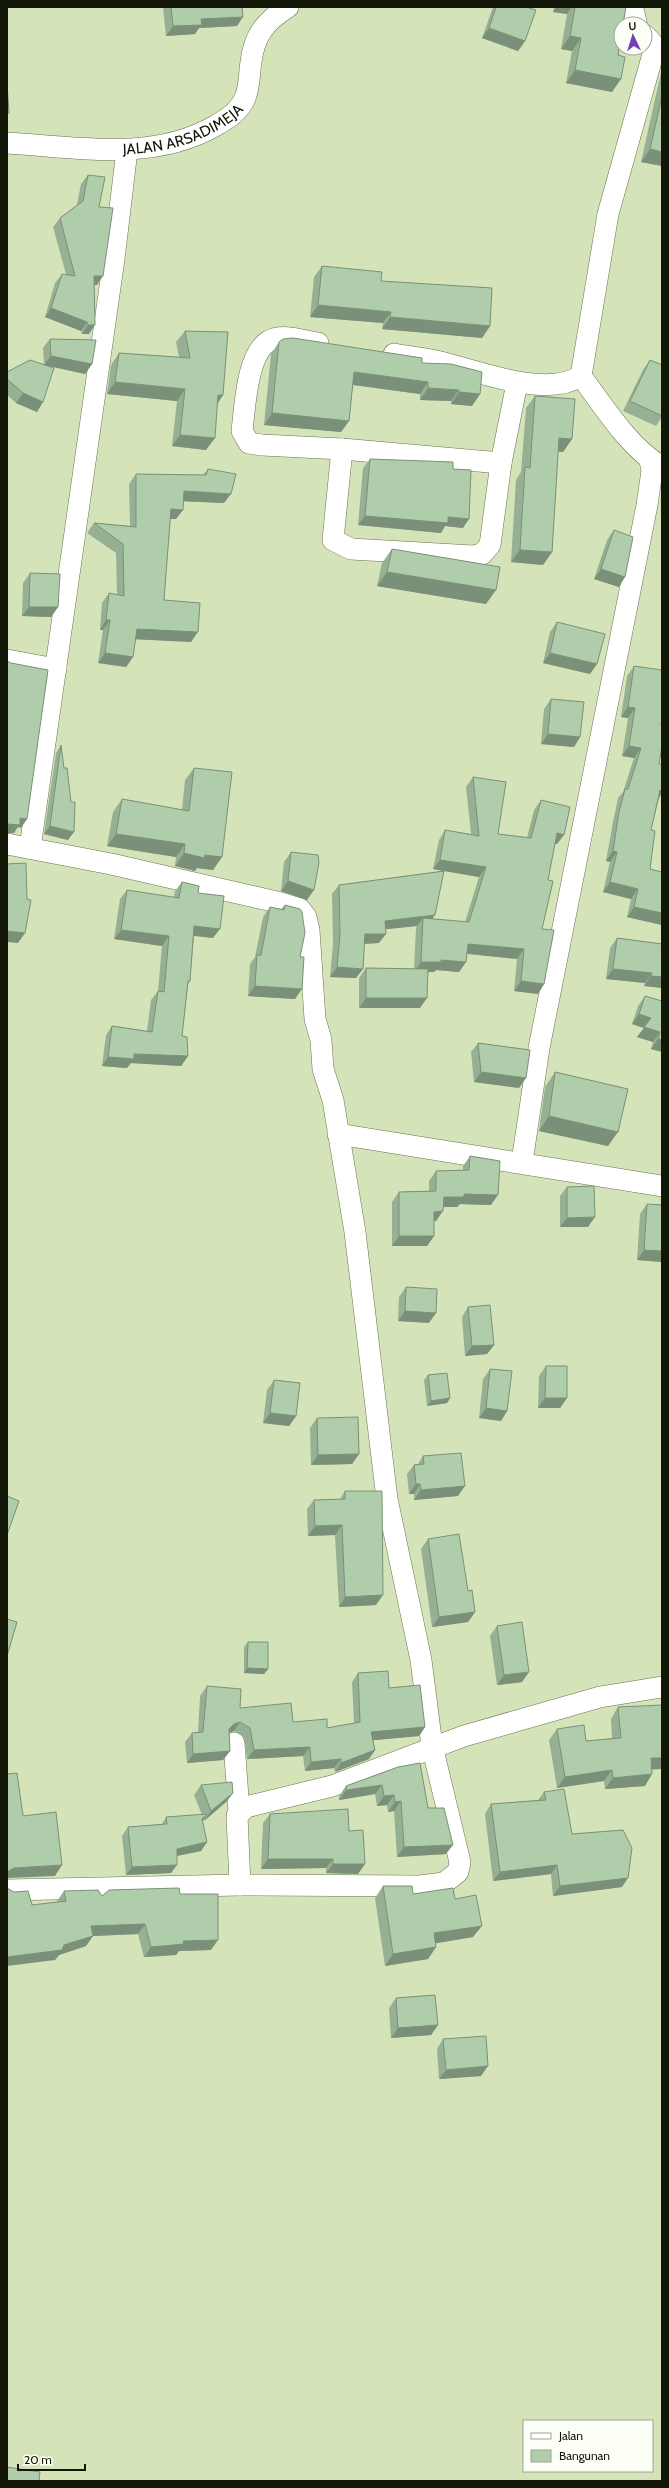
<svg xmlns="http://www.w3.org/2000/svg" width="669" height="2488" viewBox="0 0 669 2488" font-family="Cabin,sans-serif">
<rect width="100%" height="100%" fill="#d5e3b9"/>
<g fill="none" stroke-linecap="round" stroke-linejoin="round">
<!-- street casing -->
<g stroke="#68734e" stroke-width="22">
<g id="street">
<path id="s1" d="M7,143C76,147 152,162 215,126C227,119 239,112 245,98C250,86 249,74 251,62C254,35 266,21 288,7"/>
<path d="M318,343C304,341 282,333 269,341C247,353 245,407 242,431L249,443L262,445L342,449L333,540L351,549L473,556L482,554L490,545L501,463L517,383"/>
<path d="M394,354C408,357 423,358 436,361C476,370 544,399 581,376L608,214L655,47"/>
<path d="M581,376C602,404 630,449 661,466"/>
<path d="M342,449L501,463"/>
<path d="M7,660L56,669"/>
<path d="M7,844L111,864L281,903L300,909L306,917L309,930L315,1019L321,1040L323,1069L333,1100L355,1232L387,1499L421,1660L432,1746L460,1862L458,1872L444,1883L420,1886L240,1885L7,1890"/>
<path d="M30,848L114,259L127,150"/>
<path d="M338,1134L662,1186"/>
<path d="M522,1162L539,1048L647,505L652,471L650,460"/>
<path d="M234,1743L239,1811"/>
<path d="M240,1885L237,1816L246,1807L332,1786L464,1736L600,1697L662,1687"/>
</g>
</g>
<!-- secondary casing -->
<g stroke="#68734e" stroke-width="23">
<path id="secondary" d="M632,7L636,24
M645,36L655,47L662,49"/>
</g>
<!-- street -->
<use href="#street" stroke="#fff" stroke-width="21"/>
<!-- secondary -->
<use href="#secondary" stroke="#fff" stroke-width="22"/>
</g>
<!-- wall -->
<path fill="#96b093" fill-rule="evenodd" d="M163,7H242L237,26L199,28L195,34L166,36Z
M493,7H526L525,41L518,51L482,38Z
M554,7H626L612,92L566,83L572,51L561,49L567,14L553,12Z
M662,68V166L641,162Z
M88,175L99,207L97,285H94L89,334H82L81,331L45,317L55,283L62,274H66L53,227L60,218L77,205L81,184Z
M322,266L381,281L490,326L482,338L382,329L383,323L310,317L314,277Z
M185,331L223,395L218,403L206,450L172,446L177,401L107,394L111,365L119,353L179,357L176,342Z
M50,339L92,364L85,374L49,366L37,412L16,403L7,395V372L44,365L43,348Z
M279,342L422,363L480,394L472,406L451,404V401L420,400V394L353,385L349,421L341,432L264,425L271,354Z
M650,360L662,365V417L656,426L623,411L643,370Z
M535,396L572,439L563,452L558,451L552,552L543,565L511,562L516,480L521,472L526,408Z
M370,459L453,469L463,528L445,526L441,533L358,525L363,468Z
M208,469L224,503L183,501L176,519H170L164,600L191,642L135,639L133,657L126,667L98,663L103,630H100L102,603L109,593L117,595L116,553L87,533L94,523L130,526L129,484L136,474L203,475Z
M614,530L619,587L594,579L607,540Z
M392,549L486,604L377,586L382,563Z
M30,573L58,607L51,617L22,616L23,583Z
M557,622L590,674L543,663L550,632Z
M634,666L661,725L659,764L662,765V793L659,798L651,830L650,869L662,872V925L627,917L631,899L603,892L610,862L606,861L613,822L618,798L623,792L634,758L622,756L628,718L621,717L627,676Z
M551,699L580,737L574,747L541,744L544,709Z
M61,745L68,840L44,834L56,753Z
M194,768L222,857L213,870L197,868L195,871L175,866L176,857L107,846L113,812L122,799L182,810L185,780Z
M473,777L498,834L527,838L534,810L541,800L557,844H555L548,880L542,929L544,984L538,994L514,991L517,959L467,954L466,962L459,972L436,970L434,972H428L420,1008H359V978L366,968L414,969L416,928L417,926L386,929L379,943L364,944L356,978L330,977L333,944L332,894L339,885L443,871L433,869L439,840L445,830L471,834L466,787ZM444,871L479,877L465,922L432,919Z
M291,852L307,900L281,891L284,862Z
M182,882L198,893L213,938L194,936L190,981L188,984L182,1036L188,1056L181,1066L131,1063L127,1068L102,1066L106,1035L112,1026L147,1031L151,1000L158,991L162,946L114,939L120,899L127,890L174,897L175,891Z
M285,905L300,957L295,999L248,996L250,964L255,957L263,917L270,907L281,909Z
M617,938L662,944V988L644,986L645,983L606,979L610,948Z
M645,996L662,1001V1052L651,1049L653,1042L637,1037L644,1028L632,1024L638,1006Z
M478,1043L519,1088L474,1082L471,1052Z
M555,1072L608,1146L539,1131L545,1087Z
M470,1156L491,1205L460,1204L457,1207H443L436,1221H434V1236L427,1246H392V1202L399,1192L429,1191V1181L436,1171L463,1170V1166Z
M567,1187L588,1227H560V1196Z
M647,1204L662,1205V1262L637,1260L640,1214Z
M406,1287L429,1323L398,1321L399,1297Z
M468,1307L494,1345L487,1354L465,1356L462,1317Z
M546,1366L567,1398L560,1408H538L539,1376Z
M490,1369L507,1411L501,1421L479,1418L483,1379Z
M428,1375L450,1398L447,1403L427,1406L424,1380Z
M274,1380L296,1416L289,1426L263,1423L267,1390Z
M317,1418L359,1454L352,1464L311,1465L310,1428Z
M423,1456L458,1496L414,1500V1494H409L407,1474L414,1465L418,1464Z
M345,1491L376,1605L339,1607L335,1535L308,1536L307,1509L314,1500L340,1499Z
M428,1539L468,1591L475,1612L468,1622L432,1627L421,1549Z
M497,1626L522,1682L497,1685L490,1636Z
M248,1642L268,1669L264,1674L244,1673V1647Z
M358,1673L389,1688L425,1727L419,1736L373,1740L375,1750L369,1759L335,1772L334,1768L305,1771L303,1756L247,1759L244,1737L234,1731L229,1732L230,1751L223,1760L187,1763L185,1742L192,1733L198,1732L200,1696L207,1686L240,1708L293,1722L327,1728L354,1723L352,1682Z
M618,1707L652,1769L645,1786L605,1789L604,1781L557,1788L549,1740L557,1729L586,1741L612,1738L611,1719Z
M398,1767L428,1808L446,1854L397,1857L394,1811L388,1812L387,1805L377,1806L375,1794L339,1800V1796L346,1786Z
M201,1785L233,1793L226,1802L204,1821L203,1820L202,1821L207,1842L201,1851L177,1856L171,1873L126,1875L122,1836L128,1827L162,1824L166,1817L202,1815L194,1795Z
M544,1792L572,1834L622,1887L553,1896L551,1874L493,1881L485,1814L491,1804L538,1800Z
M270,1814L349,1831L358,1874L326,1873V1868L261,1869L263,1823Z
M383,1886L413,1894L455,1899L473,1937L436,1943V1947L428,1959L385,1966L375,1898Z
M64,1891L102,1896L180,1894L211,1950L179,1951L176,1955L144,1957L138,1934L93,1936L86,1946L59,1955L55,1960L32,1905L57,1902V1901Z
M396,1998L438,2025L431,2035L391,2038L389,2008Z
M443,2039L481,2076L439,2079L437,2049Z"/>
<!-- shaded-wall -->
<path fill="#7a9078" d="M556,7H572L567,14L553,12Z
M243,17L237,26L199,28L195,34L166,36L173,26L201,19Z
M489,28L525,41L518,51L482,38Z
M570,36L581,38L572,51L561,49Z
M575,70L621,79L612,92L566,83Z
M650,149L662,152V166L641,162Z
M94,276H103L97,285H87Z
M318,305L391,312L383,323L310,317Z
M51,308L87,322L81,331L45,317Z
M390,317L490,326L482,338L382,329Z
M88,325H95L89,334H82Z
M51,356L92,364L85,374L44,365Z
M354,372L428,382L420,394L346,384Z
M115,382L185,389L177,401L107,394Z
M428,388L459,390L451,401L420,400Z
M459,392L480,394L472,406L451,404Z
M23,393L43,402L37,412L16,403Z
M218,395H223L215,407Z
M272,413L349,421L341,432L264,425Z
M180,435L215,438L206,450L172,446Z
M559,438L572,439L563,452L550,451Z
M184,491L231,494L224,503L177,501Z
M171,509L183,510L176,519H164Z
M365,516L448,517L469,519L463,528L445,526L441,533L358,525Z
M520,550L552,552L543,565L511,562Z
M601,569L625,577L619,587L594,579Z
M387,572L496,590L486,604L377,586Z
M29,607H58L51,617L22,616Z
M106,620H110L103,630H100Z
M137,629L198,632L191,642L130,639Z
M105,653L133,657L126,667L98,663Z
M550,653L597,664L590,674L543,663Z
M628,707L635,708L628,718L621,717Z
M548,734L580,737L574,747L541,744Z
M629,746L641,748L634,758L622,756Z
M660,790L662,791V793L657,801Z
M20,818L27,819L21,828L18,827L14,833H7V824Z
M50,826L74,832L68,840L44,834Z
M557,833L564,835L557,844L550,843Z
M116,834L185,844L176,857L107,846Z
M613,851L617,852L610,862L606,861Z
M184,853L222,857L213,870L197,868L195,871L175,866Z
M440,860L486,867L479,877L433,869Z
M288,881L314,890L307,900L281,891Z
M610,882L638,889L631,899L603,892Z
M634,907L662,913V925L627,917Z
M435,915L428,925L423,918L417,926L379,930L385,921Z
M194,926L220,929L213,938L188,935Z
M121,930L169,936L162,946L114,939Z
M7,931L25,933L18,943L7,942Z
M365,934H386L379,943L358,944Z
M468,944L524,949L517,959L461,953Z
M441,960L466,962L459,972L436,970L434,972H414L421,962Z
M337,967L363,969L356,978L330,977Z
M613,969L652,973L645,983L606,979Z
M651,976L662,977V988L644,986Z
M521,981L544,984L538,994L514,991Z
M255,986L302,989L295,999L248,996Z
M366,998H427L420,1008H359Z
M639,1014L651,1018L660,1032L653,1042L637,1037L644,1028L632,1024Z
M658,1039L662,1040V1052L651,1049Z
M134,1054L188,1056L181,1066L131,1063L127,1068L102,1066L108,1057Z
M481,1072L526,1078L519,1088L474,1082Z
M549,1116L618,1132L608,1146L539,1131Z
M464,1194L498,1195L491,1205L460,1204L457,1207H437L444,1197Z
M443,1211L436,1221L427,1222L434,1212Z
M595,1217L588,1227H560L567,1218Z
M399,1236H434L427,1246H392Z
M644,1250L662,1251V1262L637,1260Z
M405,1311L436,1313L429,1323L398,1321Z
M494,1345L487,1354L465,1356L472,1346Z
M450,1398L447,1403L427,1406L431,1401Z
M545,1398H567L560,1408H538Z
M486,1408L507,1411L501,1421L479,1418Z
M270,1413L296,1416L289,1426L263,1423Z
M359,1454L352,1464L311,1465L318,1455Z
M416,1484H420L414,1494H409Z
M465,1486L458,1496L414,1500L421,1490Z
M342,1525L335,1535L308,1536L315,1526Z
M383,1595L376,1605L339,1607L345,1597Z
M475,1612L468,1622L432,1627L439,1617Z
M247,1668L268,1669L264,1674L244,1673Z
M529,1672L522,1682L497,1685L504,1675Z
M240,1722L234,1731L228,1733L229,1729L234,1724Z
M425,1727L419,1736L365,1741L371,1732Z
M310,1747L303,1756L247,1759L254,1750Z
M375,1750L369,1759L335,1772L341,1763Z
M230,1751L223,1760L187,1763L193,1754Z
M651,1758H662V1769L643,1770Z
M341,1759L334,1768L305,1771L311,1762Z
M612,1770L604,1781L557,1788L565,1777Z
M652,1774L645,1786L605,1789L613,1778Z
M382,1785L375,1794L339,1800L346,1790Z
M233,1793L226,1802L204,1821L211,1811Z
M394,1795L387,1805L377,1806L384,1796Z
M401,1801L394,1811L388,1812L395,1802Z
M207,1814L201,1823L202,1819Z
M207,1842L201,1851L171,1857L177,1849Z
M453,1845L446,1854L397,1857L404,1847Z
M268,1859H333L326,1868L261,1869Z
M333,1864H365L358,1874L326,1873Z
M62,1865L55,1876L7,1878V1872L14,1868Z
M177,1865L171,1873L126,1875L132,1867Z
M557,1865L551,1874L493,1881L500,1872Z
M628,1878L622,1887L553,1896L560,1886Z
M145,1924L138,1934L93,1936L86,1946L59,1955L55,1960L7,1966V1957L64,1945L91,1926Z
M482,1926L473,1937L426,1945L434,1933Z
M218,1940L211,1950L179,1951L176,1955L144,1957L151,1947L183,1941Z
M436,1947L428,1959L385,1966L393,1954Z
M438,2025L431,2035L391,2038L398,2028Z
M488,2066L481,2076L439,2079L446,2070Z"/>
<!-- building -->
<path fill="#afcdab" stroke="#7a9078" d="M171,7H242L243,17L201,19L202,25L173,26Z
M496,7H526L536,10L525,41L489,28Z
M575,7H626L623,24H621V38L618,55L625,57L621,79L575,70L581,38L570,36Z
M7,84L9,113H7Z
M662,96V152L650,149Z
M88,175L105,177L99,207L113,208L103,276H94L95,325H88L87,322L51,308L62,274L75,276L60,218L83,201Z
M322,266L382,272L381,281L492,288L490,326L390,317L391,312L318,305Z
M185,331L228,332L223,395H218L215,438L180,435L185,389L115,382L119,353L190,358Z
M293,338L422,358V363L451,364L482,372L480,394L459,392V390L428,388V382L354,372L349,421L272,413L279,342L283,339Z
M50,339L96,340L92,364L51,356Z
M30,360L54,368L43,402L23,393L7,379V372Z
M650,360L662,365V416L630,401Z
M535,396L575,399L572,439L559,438L552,552L520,550L525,467L530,468Z
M370,459L453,462V469L471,470L469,519L448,517V523L365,516Z
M208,469L236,474L231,494L184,491L183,510L171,509L164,600L200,603L198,632L137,629L133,657L105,653L110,620H106L109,593L124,596L123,544L94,523L136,527V474L206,475Z
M614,530L633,537L625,577L601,569Z
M392,549L500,567L496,590L387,572Z
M30,573L60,574L58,607H29Z
M557,622L605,634L597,664L550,653Z
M7,661L11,663L48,670L27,819L20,818V825L7,824Z
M634,666L662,670V717L661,725L662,726V746L659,764L662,765V791L660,790L651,830L655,831L650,869L662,872V913L634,907L638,889L610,882L617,852L613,851L619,812L625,789H628L641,748L629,746L635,708L628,707Z
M551,699L584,702L580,737L548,734Z
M61,745L64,768H67L71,802H75L74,832L50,826Z
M194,768L232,772L222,857L205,855L204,858L184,853L185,844L116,834L122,799L189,811Z
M473,777L506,782L498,834L531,838L541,800L570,807L564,835L557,833L548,880L553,881L542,929L554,930L544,984L521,981L524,949L468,944L466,962L441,960V962H421L423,918L469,922L486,867L440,860L445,830L479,836Z
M291,852L318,855L319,862L314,890L288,881Z
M26,863L27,899L31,900L25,933L7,931V864Z
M444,871L435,915L385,921L386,934H365L363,969L337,967L340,935L339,885Z
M182,882L199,886L198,893L224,896L220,929L194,926L190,981H188L182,1036L187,1037L188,1056L134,1054V1059L108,1057L112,1026L152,1032L158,991L164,992L169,936L121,930L127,890L179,898Z
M285,905L300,909L302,912L305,933L300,957H304L302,989L255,986L257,955H261L270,907L284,910Z
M617,938L662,944V977L651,976L652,973L613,969Z
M366,968L428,969L427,998H366Z
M645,996L662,1001V1040L658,1039L660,1032L644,1027L651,1018L639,1014Z
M478,1043L530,1050L526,1078L481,1072Z
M555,1072L628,1089L618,1132L549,1116Z
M470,1156L500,1161L498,1195L464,1194V1197H444L443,1211L434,1212V1236H399V1192L436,1191V1171L469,1170Z
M594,1186L595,1217L567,1218V1187Z
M647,1204L662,1205V1251L644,1250Z
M406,1287L437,1289L436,1313L405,1311Z
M490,1305L494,1345L472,1346L468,1307Z
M546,1366H567V1398H545Z
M490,1369L512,1371L507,1411L486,1408Z
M447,1373L450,1398L431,1401L428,1375Z
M274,1380L300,1383L296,1416L270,1413Z
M358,1417L359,1454L318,1455L317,1418Z
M461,1453L465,1486L421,1490L420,1484H416L414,1465L424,1464L423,1456Z
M345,1491H382L383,1595L345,1597L342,1525L315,1526L314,1500L345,1499Z
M7,1496L19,1501L7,1535Z
M459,1534L468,1591L472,1590L475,1612L439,1617L428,1539Z
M7,1619L17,1622L7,1656Z
M522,1622L529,1672L504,1675L497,1626Z
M248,1642H268V1669L247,1668Z
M388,1671L389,1688L420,1685L425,1727L371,1732L375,1750L341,1763V1759L311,1762L310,1747L254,1750L250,1728L240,1722L234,1724L229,1729L230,1751L193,1754L192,1733L203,1732L207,1686L241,1689L240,1708L291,1703L293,1722L327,1719V1728L360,1722L358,1673Z
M662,1705V1758H651L652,1774L613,1778L612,1770L565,1777L557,1729L584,1725L586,1741L621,1738L618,1707Z
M420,1763L428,1808H444L453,1845L404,1847L401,1801L395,1802L394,1795L384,1796L382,1785L346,1790V1786L398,1767Z
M17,1773L23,1816L56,1812L62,1865L14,1868L7,1872V1774Z
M232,1782L233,1793L211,1811L201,1785Z
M564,1789L572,1834L623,1830L632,1848L628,1878L560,1886L557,1865L500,1872L491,1804L546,1800L544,1792Z
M348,1809L349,1831L363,1830L365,1864H333V1859H268L270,1814Z
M207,1814L202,1819L207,1842L177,1849V1865L132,1867L128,1827L167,1824L166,1817Z
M383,1886H412L413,1894L453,1888L455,1899L476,1895L482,1926L434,1933L436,1947L393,1954Z
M7,1888L14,1892L28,1891L32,1905L66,1901L64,1891L98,1890L102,1896L109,1890L179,1888L180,1894H218V1940L183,1941L184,1944L151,1947L145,1924L91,1926L93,1936L64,1945L62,1950L7,1957Z
M435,1995L438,2025L398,2028L396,1998Z
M486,2036L488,2066L446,2070L443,2039Z
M7,2467L40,2472L39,2481H7Z"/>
<g text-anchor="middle" stroke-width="3" stroke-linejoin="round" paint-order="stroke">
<!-- street labels -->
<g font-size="15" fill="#111607" stroke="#fcfff6">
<text dy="5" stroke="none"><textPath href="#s1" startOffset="180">JALAN ARSADIMEJA</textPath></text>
</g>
</g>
<!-- border -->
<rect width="669" height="2488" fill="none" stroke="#111607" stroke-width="16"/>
<!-- legend -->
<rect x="523" y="2420" width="130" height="52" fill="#fcfff6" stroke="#9ea296"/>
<rect x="531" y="2433" width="20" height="6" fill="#ffffff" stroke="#9ea296"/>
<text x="559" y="2440" font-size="12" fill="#111607">Jalan</text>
<rect x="531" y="2450" width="20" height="12" fill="#afcdab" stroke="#9ea296"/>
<text x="559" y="2460" font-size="12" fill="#111607">Bangunan</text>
<!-- north arrow -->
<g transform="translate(633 36) rotate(356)"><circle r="19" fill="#fcfff6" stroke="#9ea296"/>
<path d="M0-3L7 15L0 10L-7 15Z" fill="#773eb4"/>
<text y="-6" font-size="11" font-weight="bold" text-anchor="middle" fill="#111607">U</text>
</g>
<!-- scale -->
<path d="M18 2464v6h67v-6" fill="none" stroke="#111607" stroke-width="2"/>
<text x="24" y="2464" font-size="12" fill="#111607" stroke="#fcfff6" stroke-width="3" paint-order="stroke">20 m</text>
</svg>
